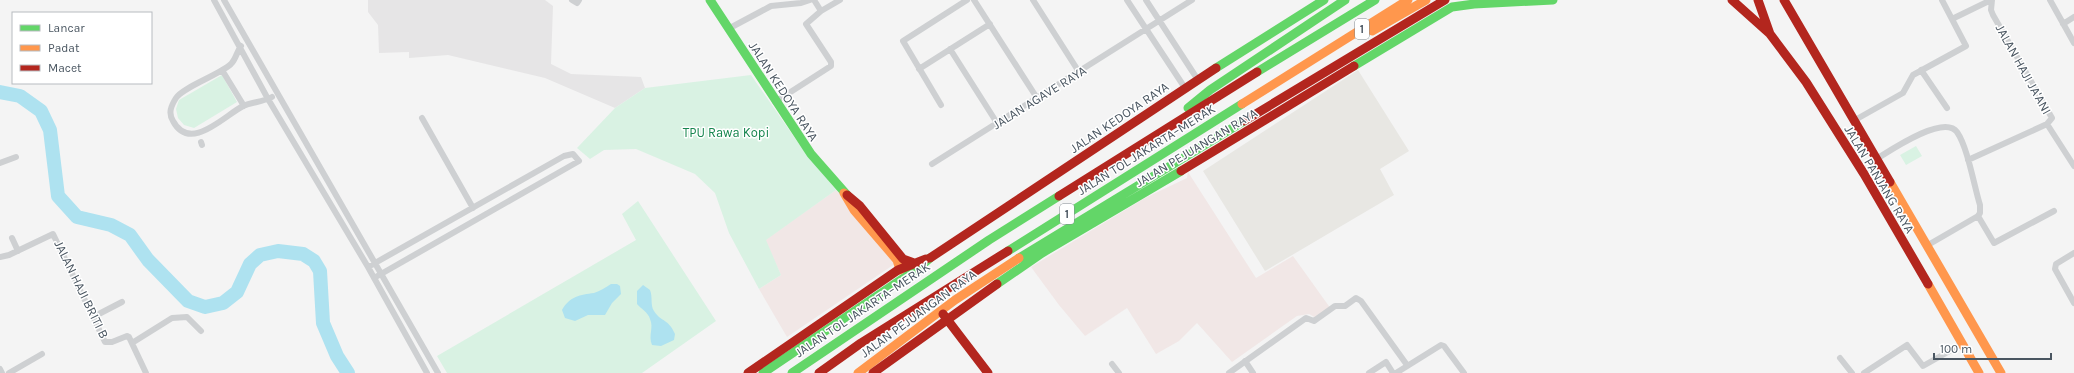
<svg xmlns="http://www.w3.org/2000/svg" width="2074" height="373" viewBox="0 0 2074 373" font-family="Karla,sans-serif">
<rect width="100%" height="100%" fill="#f4f4f4"/>
<!-- commercial -->
<path fill="#e8e7e3" d="M1358,70L1409,151L1380,169L1394,195L1265,271L1203,171Z"/>
<!-- education -->
<path fill="#e6e5e6" d="M368,0H545L553,6L551,64L571,74L641,77L645,88L615,108L545,78L448,55L409,58V52L379,53L378,25L368,12Z"/>
<!-- medical -->
<path fill="#f1e7e6" d="M1188,172L1256,278L1293,256L1331,309L1316,318L1309,314L1297,316L1232,362L1197,323L1179,341L1156,354L1127,308L1085,336L1059,305L1031,267L1145,198L1187,178Z
M836,190L899,261L787,337L759,289L781,275L765,240Z"/>
<!-- green -->
<path fill="#d9f2e3" d="M222,75L237,102L194,128L184,125L178,118L176,109L179,100Z
M751,75L799,144L836,190L766,240L781,275L759,289L729,233L715,193L695,174L636,149L604,150L590,159L577,148L615,108L645,88Z
M1916,146L1922,156L1906,165L1900,155Z
M638,201L716,321L642,373H447L437,356L636,240L622,214Z"/>
<!-- water -->
<path fill="#aee2f0" d="M611,284H617L620,286L621,294L612,303L605,315H588L575,321L565,318L562,310C570,296 580,295 594,293C600,291 606,287 611,284Z
M643,285L650,290C653,297 650,305 654,311C661,322 669,319 675,334L674,340L661,346L652,345C648,335 654,328 650,319C648,312 641,309 637,304V291Z"/>
<g fill="none" stroke-linecap="round" stroke-linejoin="round">
<!-- river -->
<path stroke="#aee2f0" stroke-width="14" d="M0,92L20,96L41,111L50,130L58,196L77,217L111,225L130,235L148,260L188,301L205,307L223,303L237,292L250,264L260,255L278,251L303,254L314,261L320,271L323,323L337,356L348,373"/>
<!-- street -->
<path stroke="#ced0d2" stroke-width="6" d="M214,0L268,99L368,267L427,373
M224,0L438,373
M572,0L577,3L579,0
M814,0L821,11
M974,0L1037,98
M1033,0L1079,72
M1127,0L1185,88
M1146,0L1198,80
M2050,0L2074,43
M1952,19L1991,0
M2063,24L2074,17
M728,29L771,6L801,3L810,0
M241,46C237,51 236,59 231,64C219,75 183,87 176,98C171,106 168,113 173,121C190,153 224,116 243,106C252,102 263,102 272,97
M950,49L997,123
M919,69L990,24
M222,70L244,106
M1921,70L1947,108
M775,102L831,66V62L806,24L821,11L840,0
M941,105L903,41L967,0
M422,118L473,208
M1855,120L1903,93L1913,75L1966,46L1942,0
M2047,124L2074,166
M201,142L202,145
M1878,158C1891,150 1944,114 1957,132C1968,148 1974,186 1980,205V213L1978,216
M1968,160L2047,124L2052,118L1993,15L1991,10L1992,0
M0,163L16,157
M932,164L1192,0
M1978,216L1994,243L2054,211
M12,238L18,251
M1928,245L1978,216
M2074,253L2056,264L2055,269L2074,303
M0,257L9,255L53,234L105,342H112L127,336L129,337L146,373
M368,267L564,156L573,154L579,161L374,278
M93,317L122,302
M132,343L172,318L187,317L201,331
M1840,358L1852,373
M1245,361L1253,373
M1112,364L1119,373
M0,369L2,373
M9,373L42,354
M1229,373L1306,318L1314,321L1335,306H1345L1356,298L1361,301L1407,365
M1369,373L1386,362L1393,373
M1396,373L1441,345L1444,346L1464,373
M1864,373L1907,345L1923,366L1962,344"/>
<!-- fast -->
<path stroke="#63d668" stroke-width="9" d="M710,0L811,154L847,195
M1354,66L1452,7L1474,4L1553,0
M1216,68L1324,0
M1257,72L1375,0
M1188,108L1210,90L1345,0
M1008,251L1242,104
M1019,258L1244,121
M997,284L1042,253L1181,171
M763,373L917,269L930,258
M792,373L989,240L1059,196"/>
<!-- slow -->
<path stroke="#ff974d" stroke-width="9" d="M1372,31L1426,0
M1242,104L1408,0
M1890,182L2001,373
M844,193L854,210L897,260L900,270
M1928,284L1979,373
M858,373L955,300L1019,258"/>
<!-- jam -->
<path stroke="#b3261e" stroke-width="9" d="M1732,0L1770,34
M1758,0L1770,34L1806,82L1864,174L1928,284
M1784,0L1890,182
M1244,121L1445,0
M1181,171L1354,66
M847,195L860,206L903,259L914,263
M1059,196L1257,72
M930,258L1216,68
M943,314L988,373
M748,373L898,270L926,259
M819,373L861,343L1008,251
M873,373L997,284"/>
</g>
<g text-anchor="middle" stroke-width="3" stroke-linejoin="round" paint-order="stroke">
<!-- shield labels -->
<g fill="#fff" stroke="#808990" stroke-width="1">
<rect x="1355" y="19" width="14" height="20" rx="3"/>
<rect x="1060" y="204" width="14" height="20" rx="3"/>
</g>
<g font-size="12" font-weight="bold" fill="#4a5661">
<text x="1362" y="33">1</text>
<text x="1067" y="218">1</text>
</g>
<!-- street labels -->
<g font-size="13" fill="#4a5661" stroke="#fff">
<text transform="translate(2024 69) rotate(61)" y="5">JALAN HAJI JA'ANI</text>
<text transform="translate(784 91) rotate(57)" y="5">JALAN KEDOYA RAYA</text>
<text transform="translate(1039 97) rotate(-32)" y="5">JALAN AGAVE RAYA</text>
<text transform="translate(1119 117) rotate(-34)" y="5">JALAN KEDOYA RAYA</text>
<text transform="translate(1196 147) rotate(-31)" y="5">JALAN PEJUANGAN RAYA</text>
<text transform="translate(1146 149) rotate(-32)" y="5">JALAN TOL JAKARTA–MERAK</text>
<text transform="translate(1880 179) rotate(59)" y="5">JALAN PANJANG RAYA</text>
<text transform="translate(82 289) rotate(64)" y="5">JALAN HAJI BRITI B</text>
<text transform="translate(862 309) rotate(-34)" y="5">JALAN TOL JAKARTA–MERAK</text>
<text transform="translate(918 313) rotate(-36)" y="5">JALAN PEJUANGAN RAYA</text>
</g>
<!-- park labels -->
<g font-size="13" fill="#17864f" stroke="#fff">
<text x="726" y="137">TPU Rawa Kopi</text>
</g>
</g>
<!-- legend -->
<rect x="12" y="12" width="140" height="72" fill="#ffffff" stroke="#b7bbc0"/>
<rect x="20" y="25" width="20" height="6" fill="#63d668" stroke="#b7bbc0"/>
<text x="48" y="32" font-size="12" fill="#4a5661">Lancar</text>
<rect x="20" y="45" width="20" height="6" fill="#ff974d" stroke="#b7bbc0"/>
<text x="48" y="52" font-size="12" fill="#4a5661">Padat</text>
<rect x="20" y="65" width="20" height="6" fill="#b3261e" stroke="#b7bbc0"/>
<text x="48" y="72" font-size="12" fill="#4a5661">Macet</text>
<!-- scale -->
<path d="M1934 353v6h117v-6" fill="none" stroke="#4a5661" stroke-width="2"/>
<text x="1940" y="353" font-size="12" fill="#4a5661" stroke="#ffffff" stroke-width="3" paint-order="stroke">100 m</text>
</svg>
